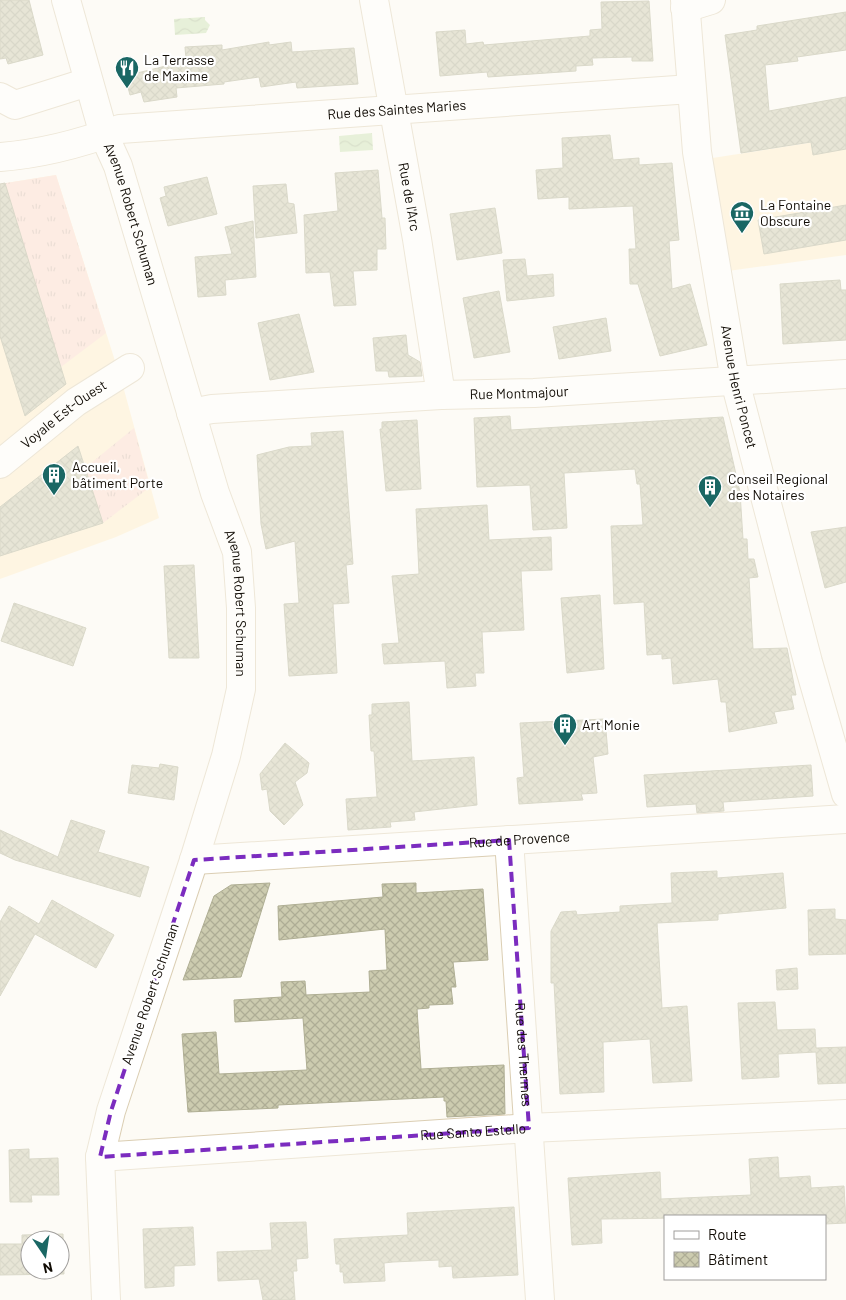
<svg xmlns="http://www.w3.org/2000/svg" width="846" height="1300" viewBox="0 0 846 1300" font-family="Barlow,sans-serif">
<defs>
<pattern id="grass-tufts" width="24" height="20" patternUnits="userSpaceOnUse" patternTransform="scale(1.25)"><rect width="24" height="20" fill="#fcdacc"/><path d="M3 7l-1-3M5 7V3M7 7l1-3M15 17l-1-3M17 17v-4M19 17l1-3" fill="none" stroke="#d7baae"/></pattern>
<pattern id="water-waves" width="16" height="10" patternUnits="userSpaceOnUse" patternTransform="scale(1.25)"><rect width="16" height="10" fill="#cde3b5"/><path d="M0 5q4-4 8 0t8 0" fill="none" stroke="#afc19a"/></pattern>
<pattern id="building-cross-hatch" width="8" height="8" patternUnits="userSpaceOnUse" patternTransform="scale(1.25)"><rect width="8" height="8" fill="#cccbaf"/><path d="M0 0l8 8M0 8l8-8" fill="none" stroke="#aead95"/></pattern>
</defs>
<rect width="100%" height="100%" fill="#fdfbf5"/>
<!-- built -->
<path fill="#feedcb" d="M846,137V255L728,271L706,159Z
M56,175L123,386L159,518L116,537L0,579V184Z"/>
<!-- grass -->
<path fill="url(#grass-tufts)" d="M56,175L106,333L61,367L0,184Z
M134,428L150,487L103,523L85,468Z"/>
<!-- water -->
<path fill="url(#water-waves)" d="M205,17V20L210,25L206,33L175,35L174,19Z
M372,133L373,150L340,152L339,136Z"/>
<!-- building -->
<path fill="url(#building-cross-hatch)" stroke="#afae93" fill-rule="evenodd" d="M0,0H29L43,55L8,64L6,58L0,59Z
M649,1L653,61H632V57L592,58L593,65L576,66V71L488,77L487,72L440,76L436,32L465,30L466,44L483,42L484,45L590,36V30L602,29L601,2Z
M846,12V50L797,57L798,61L765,65L769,111L846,97V149L813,155L811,142L741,153L725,35L757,30V26Z
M269,42V45L291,42L292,52L354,48L358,84L297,88L296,82L261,87L259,77L224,82V84L176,88L177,97L144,102L141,92L130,95L125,76L186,61L185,47L222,45V50Z
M610,135L613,160L639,158V165L672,163L679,240L669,241L672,289L690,284L707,345L660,356L638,284H630L629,249H636L633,206L569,209V197L538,199L536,170L563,168L562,138Z
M378,170L382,218H385L386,249H377V270L353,271L356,305L334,306L330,272L306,273L304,215L338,211L335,173Z
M207,177L217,214L168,226L160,198L166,196L164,187Z
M5,183L66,384L25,416L0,336V184Z
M286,184L288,203L294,204L297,233L256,238L253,186Z
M846,205V240L764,254L758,220Z
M495,208L502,253L457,260L450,214Z
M253,221L256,277L225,280L226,295L198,297L195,257L232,254L225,227Z
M525,259L527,276L553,274L554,296L507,301L503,260Z
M840,280L841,290H846V340L783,344L780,284Z
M499,291L510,352L474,358L463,298Z
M299,314L314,372L270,380L258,323Z
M606,318L611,351L559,359L553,327Z
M406,335L408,355L420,362L422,376L389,377L388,371H376L373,338Z
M510,416L511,430L723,417L740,492L743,539H747L748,559H754L758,577L749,578L753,649L787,648L796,695H791L794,709L774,712L777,723L729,732L726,702H721L718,679L673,684L671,658L662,659V654L647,655L644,602L614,604L611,526L643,525L640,484H637L635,469L564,473L567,528L533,530L530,485L477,487L474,418Z
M417,420L421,489L386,491L380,429H382V422Z
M343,431L353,564L346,565L349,603L333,604L337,673L289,676L284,604L299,603L295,541L266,549L261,524L257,455L289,447L312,446L311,433Z
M78,446L103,523L0,556V507Z
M487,505L489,540L551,537L552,570L521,571L524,630L482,632L484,673H475L476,686L447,688L445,661L384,664L382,644L399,643L392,576L419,574L416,509Z
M846,527V582L825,588L811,532Z
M194,565L199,658H169L164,566Z
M600,595L604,669L567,673L561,598Z
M14,603L86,628L73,666L1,641Z
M409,702L412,761L474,757L477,805L414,812L415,820L390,822L391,827L348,830L346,799L377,797L374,751H371L369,715H372V704Z
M605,719L608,754L593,757L597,793L581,794L583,800L519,804L517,778L524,777L520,723Z
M285,743L309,763L307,773L295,782L303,805L284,825L270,811L267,789L262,790L260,774Z
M160,764L178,767L174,800L128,793L132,765L159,768Z
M811,765L813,796L723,802L724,811L697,813L696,804L647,807L644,775Z
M71,820L105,831L98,852L149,867L140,897L15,860L0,853V830L58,857Z
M717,871V878L783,873L786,908L718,914V920L657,923L662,1008L687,1006L692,1081L653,1083L650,1039L603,1042L604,1092L560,1094L554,983H551V931L561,912L576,911L577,915L620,912V906L672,903L671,873Z
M270,883L241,977L183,980L214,896L231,885Z
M416,883V893L483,889L488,960L453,962L456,987H451L453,1004L429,1005V1008L417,1009L421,1069L504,1065L505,1114L447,1117L446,1101H444V1097L278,1105V1108L188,1112L182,1034L216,1032L219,1074L307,1070L303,1018L235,1022L234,1000L282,997L281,982L305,981L306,995L370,992L369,971L387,970L385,929L279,940L278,906L383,897L382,884Z
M52,900L114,935L96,968L35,934L0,996V922L9,906L39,924Z
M835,909V919L846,920V954L809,955L808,910Z
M797,968L798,989L777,990L776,970Z
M775,1002L777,1030L815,1029L816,1048L846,1047V1083L818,1084L816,1052L778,1054L779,1077L742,1079L738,1003Z
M29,1149V1159L58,1158L59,1195H31L32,1202H10L9,1150Z
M778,1157L779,1178L810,1176L811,1188L844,1186L846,1223L825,1224V1216L601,1219L602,1243L572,1245L568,1178L660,1172L661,1199L751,1195L749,1159Z
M514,1207L518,1275L453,1278L452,1266L439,1267V1260L393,1262L384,1263L385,1281L344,1283L343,1272H340V1264H336L334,1239L408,1235L407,1213Z
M306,1222L308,1258L296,1259L297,1271H293L295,1300H263L259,1279L218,1281L217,1252L272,1250L270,1223Z
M193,1227L195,1265L174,1266V1286L145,1288L143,1229Z
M63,1234L64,1274L0,1275V1244H22V1235ZM30,1240H60V1270H30Z"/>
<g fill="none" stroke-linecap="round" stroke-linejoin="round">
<!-- minor casing -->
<g stroke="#dbceb3" stroke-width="30">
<g id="minor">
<path id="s1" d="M66,0L104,135L118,166L215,493L237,552L241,608V689L226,756L194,860L111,1111L100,1157L106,1300"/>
<path id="s2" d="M374,0L417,239L441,395"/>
<path id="s3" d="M685,0L697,152L735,381L808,662L846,794"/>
<path d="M685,8L711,0"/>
<path d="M0,97L15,105L88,82"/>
<path id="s4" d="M0,157C40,154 82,143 120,129L691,89"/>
<path id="s5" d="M191,413L212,409L441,395L534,393L846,374"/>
<path id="s6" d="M0,464L76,402L130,368"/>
<path id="s7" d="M509,840L540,1300"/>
<path id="s8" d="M194,860L846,819"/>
<path id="s9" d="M100,1157L529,1128L846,1114"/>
</g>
</g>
<!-- minor -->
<use href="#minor" stroke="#fff" stroke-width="28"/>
</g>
<!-- marked area -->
<path d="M0 0H846V1300H0ZM509,840L529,1128L100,1157L111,1111L194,860Z" fill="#fdfbf5" fill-opacity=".55" fill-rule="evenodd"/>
<path fill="none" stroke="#7b2cbf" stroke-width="4" stroke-dasharray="10 6" stroke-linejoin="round" d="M509,840L529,1128L100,1157L111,1111L194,860Z"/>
<!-- icons -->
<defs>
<g id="restaurant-pin" transform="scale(1.25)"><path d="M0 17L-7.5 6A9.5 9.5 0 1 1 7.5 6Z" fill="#1a6764" stroke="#fff"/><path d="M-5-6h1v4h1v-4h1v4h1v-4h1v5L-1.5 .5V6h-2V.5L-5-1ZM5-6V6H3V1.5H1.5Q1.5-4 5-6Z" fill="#fff"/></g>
<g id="museum-pin" transform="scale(1.25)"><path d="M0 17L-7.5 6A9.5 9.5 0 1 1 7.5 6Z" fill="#1a6764" stroke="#fff"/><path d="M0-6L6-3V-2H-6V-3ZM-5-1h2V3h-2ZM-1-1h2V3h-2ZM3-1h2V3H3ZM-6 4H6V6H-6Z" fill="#fff"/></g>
<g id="building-pin" transform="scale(1.25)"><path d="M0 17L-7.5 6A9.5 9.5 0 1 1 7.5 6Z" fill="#1a6764" stroke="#fff"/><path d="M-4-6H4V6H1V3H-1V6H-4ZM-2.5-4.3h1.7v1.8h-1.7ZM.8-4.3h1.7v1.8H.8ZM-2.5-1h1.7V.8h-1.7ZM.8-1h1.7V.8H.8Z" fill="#fff"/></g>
</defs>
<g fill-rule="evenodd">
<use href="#restaurant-pin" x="127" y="68"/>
<use href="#museum-pin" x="742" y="213"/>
<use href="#building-pin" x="54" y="475"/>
<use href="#building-pin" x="710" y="487"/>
<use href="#building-pin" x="565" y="725"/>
</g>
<g text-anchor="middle" stroke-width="4.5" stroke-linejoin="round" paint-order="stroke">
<!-- poi labels -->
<g font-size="14" fill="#100b04" stroke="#fff" text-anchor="start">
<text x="144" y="65">La Terrasse<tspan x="144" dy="16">de Maxime</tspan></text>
<text x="760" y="210">La Fontaine<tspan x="760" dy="16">Obscure</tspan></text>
<text x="72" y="472">Accueil,<tspan x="72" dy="16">bâtiment Porte</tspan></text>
<text x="728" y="484">Conseil Regional<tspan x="728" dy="16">des Notaires</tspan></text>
<text x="582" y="730">Art Monie</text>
</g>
<!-- street labels -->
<g font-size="14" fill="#100b04" stroke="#fff">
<text dy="5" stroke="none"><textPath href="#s4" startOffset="401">Rue des Saintes Maries</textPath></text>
<text dy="5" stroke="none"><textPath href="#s2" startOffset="200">Rue de l'Arc</textPath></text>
<text dy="5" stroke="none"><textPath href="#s1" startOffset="224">Avenue Robert Schuman</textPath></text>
<text dy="5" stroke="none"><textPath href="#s3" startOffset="391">Avenue Henri Poncet</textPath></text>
<text dy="5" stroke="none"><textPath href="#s5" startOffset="329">Rue Montmajour</textPath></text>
<text dy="5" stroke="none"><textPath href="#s6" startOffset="81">Voyale Est-Ouest</textPath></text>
<text dy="5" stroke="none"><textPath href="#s1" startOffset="629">Avenue Robert Schuman</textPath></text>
<text dy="5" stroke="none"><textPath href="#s8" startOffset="326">Rue de Provence</textPath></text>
<text transform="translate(150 994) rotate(-71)" y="5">Avenue Robert Schuman</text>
<text dy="5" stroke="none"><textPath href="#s7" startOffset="215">Rue des Thermes</textPath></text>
<text dy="5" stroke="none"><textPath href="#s9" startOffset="374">Rue Santo Estello</textPath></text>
</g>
</g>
<!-- legend -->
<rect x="664" y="1215" width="162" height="65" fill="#ffffff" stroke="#9f9d9b"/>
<rect x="674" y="1231" width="25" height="8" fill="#ffffff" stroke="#9f9d9b"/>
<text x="708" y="1240" font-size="15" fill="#100b04">Route</text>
<rect x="674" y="1252" width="25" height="15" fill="url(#building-cross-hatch)" stroke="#9f9d9b"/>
<text x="708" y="1265" font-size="15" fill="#100b04">Bâtiment</text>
<!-- north arrow -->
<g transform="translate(45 1255) rotate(167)"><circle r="24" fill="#ffffff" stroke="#9f9d9b"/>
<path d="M0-4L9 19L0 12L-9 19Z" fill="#1a6764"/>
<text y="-8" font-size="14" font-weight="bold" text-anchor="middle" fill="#100b04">N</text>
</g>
</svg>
